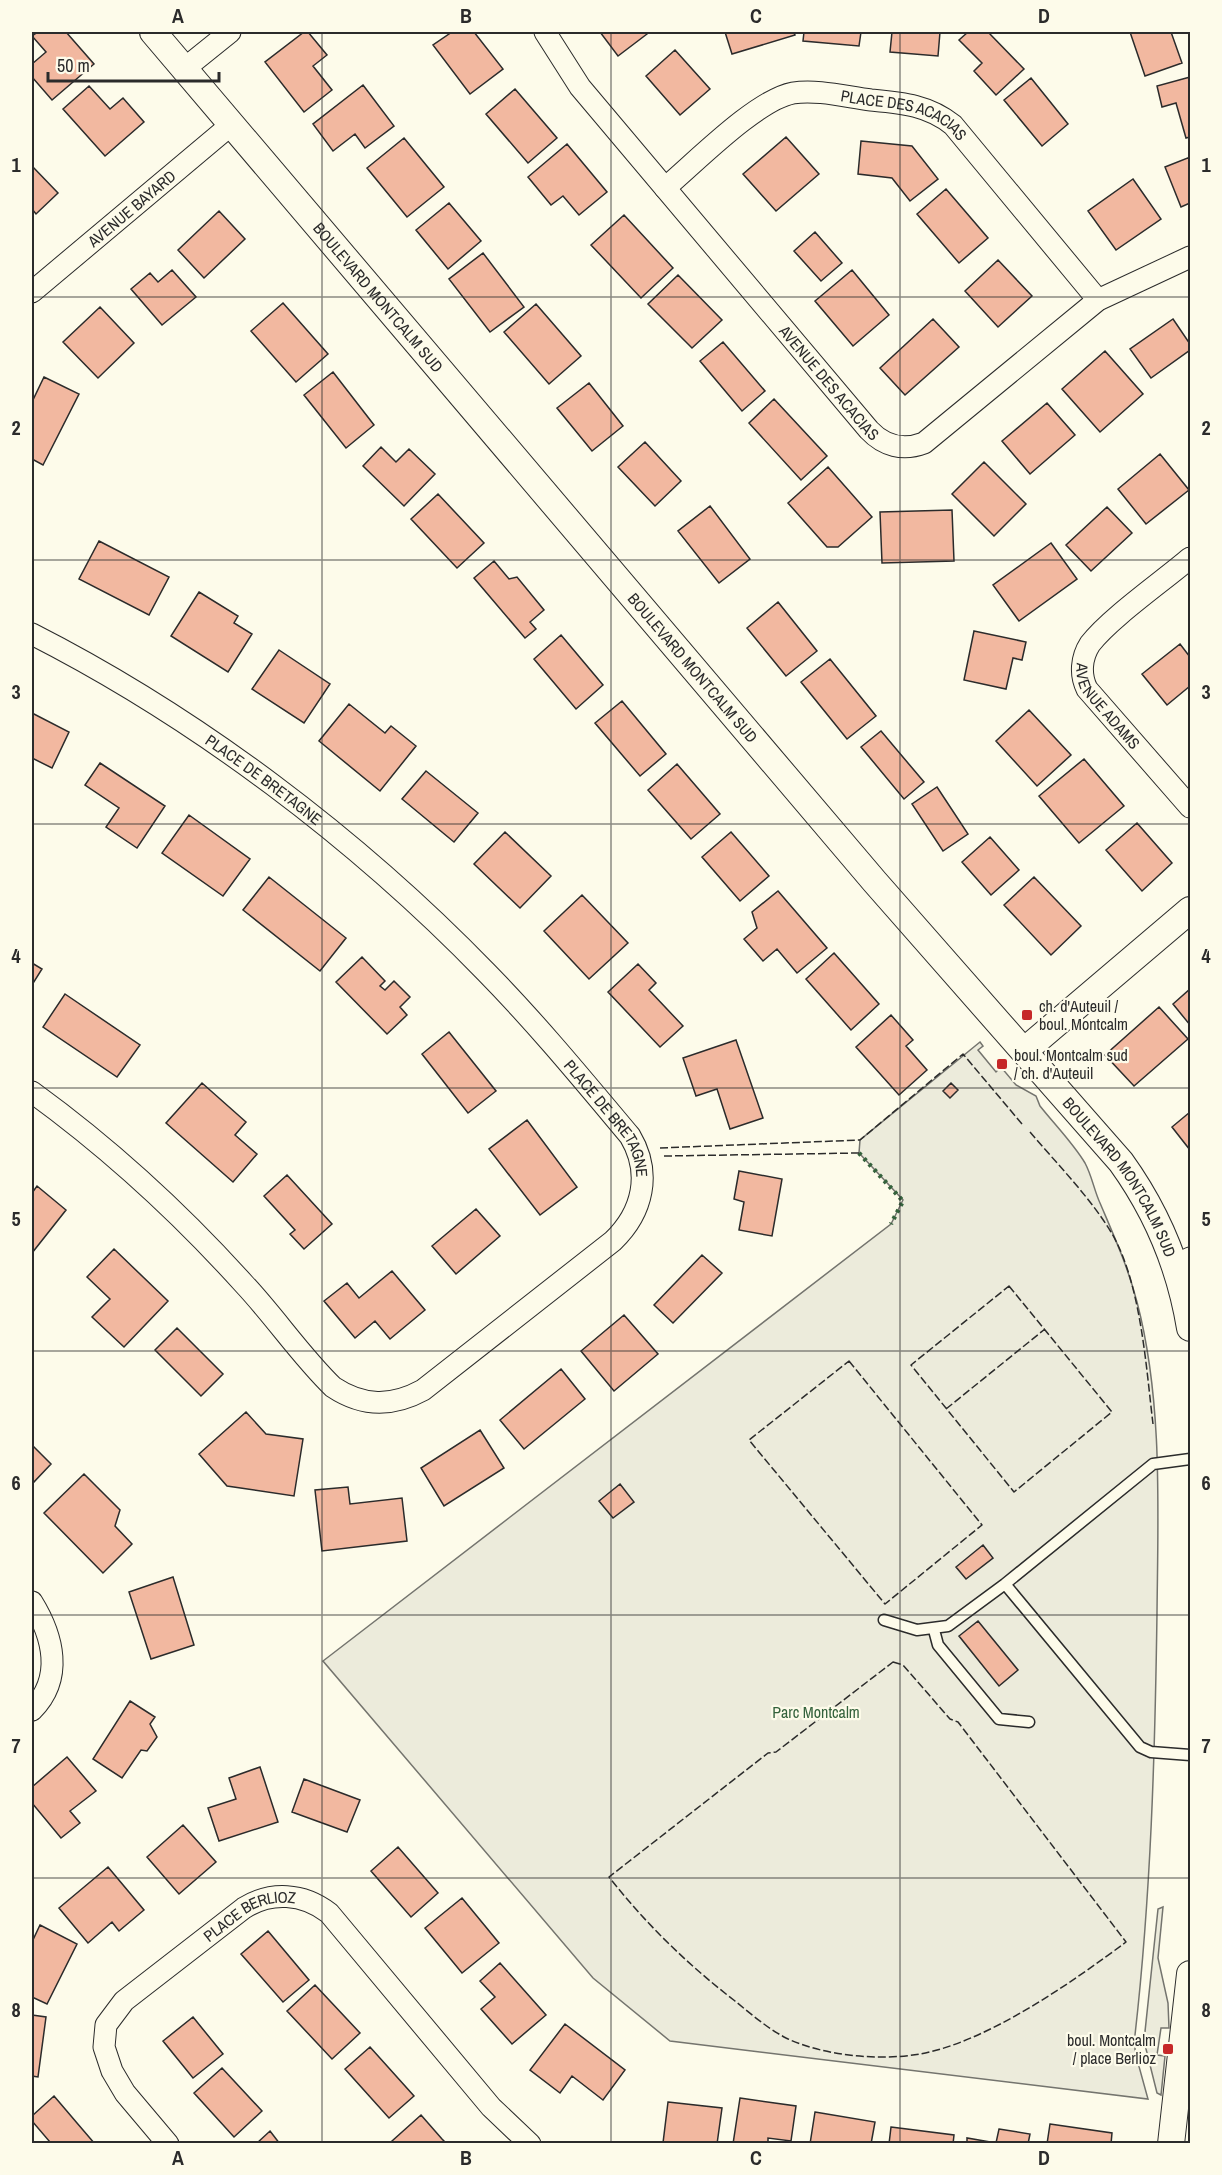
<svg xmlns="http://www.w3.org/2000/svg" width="1222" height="2175" viewBox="0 0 1222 2175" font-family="'Archivo Narrow',sans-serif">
<rect width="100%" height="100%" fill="#fdfbea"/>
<!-- green -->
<path fill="#ecebdb" stroke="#74746e" stroke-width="1.5" d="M980,1042L983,1046L978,1050L996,1072L1001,1067L1016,1085L1036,1096L1040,1106C1055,1125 1073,1143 1085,1163C1092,1176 1094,1190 1100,1203C1114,1236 1128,1267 1137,1302C1163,1401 1158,1511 1157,1613C1155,1754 1151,1894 1135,2035V2052L1148,2099L670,2041L593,1978L323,1661L891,1224L903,1200L859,1153L860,1140Z
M1163,1907L1158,1958L1168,2003L1169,2028H1161L1157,2055L1165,2056L1161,2095L1157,2093L1144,2041L1158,1909Z"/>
<!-- building -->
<path fill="#f2b8a0" stroke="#2b2b2b" stroke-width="1.5" d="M38,32H66L94,64L52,100L32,77V64L46,52L32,36Z
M304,32H308L327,55L313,66L332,90L304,112L265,62Z
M452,32H474L503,69L470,94L433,45Z
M600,32H645L647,34L618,56Z
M725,32H794L795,35L732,54Z
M804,32H861L859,46L803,41Z
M892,32H940L938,56L890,52Z
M968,32H988L1024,69L996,95L974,71L982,63L959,40Z
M1130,32H1171L1182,63L1145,76Z
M675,50L710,89L680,115L646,76Z
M1190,77V137L1186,138L1176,103L1162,107L1157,86Z
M1031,78L1068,124L1042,146L1004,100Z
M363,85L394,126L365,148L355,134L333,151L313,124Z
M89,86L110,109L123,98L144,122L105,156L63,109Z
M515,89L557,138L528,163L486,114Z
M786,137L819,174L776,211L743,174Z
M404,138L444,187L407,217L367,168Z
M861,141L912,146L938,179L910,201L892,178L858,174Z
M567,144L607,192L579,215L563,196L551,205L528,177Z
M1190,157V203L1181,207L1165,167Z
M32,166L58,193L36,214L32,209Z
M1133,179L1161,219L1116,250L1088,211Z
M946,189L988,238L959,263L917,214Z
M449,203L481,241L448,269L416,230Z
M219,211L245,239L204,278L178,250Z
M624,215L673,268L641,298L591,245Z
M815,232L842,263L821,281L794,251Z
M483,253L524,307L490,332L449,279Z
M998,260L1032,296L998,327L965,291Z
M172,270L196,297L162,325L131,289L150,273L158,282Z
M852,270L889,315L853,346L815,301Z
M678,275L722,320L692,348L648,304Z
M283,303L328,354L296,382L251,331Z
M536,304L581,356L549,384L504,332Z
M100,307L134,343L98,378L63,342Z
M933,319L959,347L905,395L880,368Z
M1173,319L1190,344V350L1151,378L1130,349Z
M723,342L765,391L742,411L700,361Z
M1105,351L1143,394L1100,432L1062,389Z
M333,372L374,425L346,448L304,395Z
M44,377L79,394L43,465L32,459V402Z
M589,383L623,426L592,451L557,408Z
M774,399L827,456L801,480L749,423Z
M1047,403L1075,435L1030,474L1002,441Z
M645,442L681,481L655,506L618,467Z
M381,447L396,462L409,449L435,474L404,506L363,466Z
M1160,454L1189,490L1146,524L1118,489Z
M984,462L1026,504L994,536L952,494Z
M828,467L872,517L838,547H827L788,503Z
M438,494L484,543L457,568L411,519Z
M710,506L750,559L719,583L678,531Z
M1107,507L1132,533L1091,571L1066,545Z
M952,510L954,561L882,563L880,512Z
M99,541L169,577L149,615L79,579Z
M1051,543L1077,579L1019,621L993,585Z
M494,561L509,579L517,577L544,610L530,622L536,629L525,638L474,578Z
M199,592L238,616L234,623L252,634L228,672L171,636Z
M778,602L817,651L786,676L747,628Z
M974,631L1026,642L1022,660L1013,658L1006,689L964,680Z
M561,635L603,685L576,709L534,659Z
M1180,644L1190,657V686L1167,705L1142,674Z
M279,650L330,684L304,723L252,689Z
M830,659L876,716L847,739L801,682Z
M622,701L666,754L640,776L595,723Z
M349,704L385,733L391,726L416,746L380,791L319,741Z
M1029,710L1071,755L1037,786L996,741Z
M32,713L69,732L52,768L32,758Z
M881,731L924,782L904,799L861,747Z
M1084,759L1124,806L1079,843L1039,796Z
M100,763L165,806L137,848L106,827L119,808L85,785Z
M677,764L720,814L691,839L648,790Z
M426,771L478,813L454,842L402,799Z
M937,787L968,834L943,851L912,804Z
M189,815L250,859L223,896L162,853Z
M1137,823L1172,863L1142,891L1106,850Z
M505,832L551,876L520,908L474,864Z
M731,832L769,876L740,901L702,857Z
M990,837L1019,870L991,895L962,862Z
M269,877L346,938L320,971L243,910Z
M1034,877L1081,926L1051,955L1004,905Z
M778,891L827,948L797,973L777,949L763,961L744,939L757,928L752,912Z
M582,895L628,943L589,979L544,931Z
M834,953L879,1004L851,1030L806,979Z
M362,957L385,981L380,986L385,990L394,981L410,997L400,1007L407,1015L387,1034L336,982Z
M32,963L42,969L32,985Z
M638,964L656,983L649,990L683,1026L660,1047L608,992Z
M1190,989V1025L1173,1004Z
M65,994L140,1045L117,1077L43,1027Z
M1159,1007L1188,1039L1134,1086L1105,1055Z
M891,1015L913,1040L906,1046L927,1070L899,1095L856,1047Z
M449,1032L496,1091L468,1113L422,1054Z
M736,1040L763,1118L730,1129L717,1089L696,1096L683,1058Z
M202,1083L246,1122L235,1135L257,1154L233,1182L166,1123Z
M951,1083L958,1090L950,1098L943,1091Z
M1190,1112V1150L1172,1127Z
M527,1120L577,1187L540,1215L489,1149Z
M739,1171L782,1179L772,1236L739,1230L744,1202L734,1199Z
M287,1175L332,1224L304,1249L290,1234L295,1230L264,1196Z
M37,1186L66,1210L32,1253V1193Z
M476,1209L500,1236L456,1274L432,1246Z
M114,1249L168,1301L124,1347L92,1317L110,1299L87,1277Z
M702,1255L722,1273L673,1323L654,1305Z
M392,1271L425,1310L390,1339L375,1321L355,1338L324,1301L347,1283L359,1298Z
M624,1315L658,1354L614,1391L581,1351Z
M177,1328L223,1374L201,1396L155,1350Z
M561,1369L585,1399L524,1449L500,1420Z
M246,1412L266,1434L303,1439L294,1496L227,1486L199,1454Z
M480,1430L504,1468L444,1506L421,1468Z
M32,1445L51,1464L32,1484Z
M84,1474L120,1510L115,1526L132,1544L103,1573L44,1513Z
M620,1484L634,1502L613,1518L599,1501Z
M348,1487L350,1504L402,1498L407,1541L322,1551L315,1490Z
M983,1545L993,1558L966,1579L956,1567Z
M173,1577L194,1645L151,1659L129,1592Z
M978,1621L1018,1670L999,1686L959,1636Z
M130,1701L155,1717L150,1724L157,1737L147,1751L141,1750L122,1778L93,1759Z
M67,1757L96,1791L70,1811L80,1823L61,1838L32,1803V1787Z
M260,1767L278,1822L219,1841L208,1808L236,1799L229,1778Z
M304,1779L360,1800L347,1832L292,1812Z
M183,1825L216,1862L179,1894L147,1857Z
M398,1847L438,1893L411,1917L371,1871Z
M108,1867L144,1910L119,1931L112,1922L88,1943L59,1908Z
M462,1898L499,1943L462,1973L425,1928Z
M40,1925L77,1944L47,2004L32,1997V1942Z
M268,1931L309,1980L283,2002L241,1954Z
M500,1963L546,2015L512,2044L481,2009L495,1997L480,1981Z
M315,1985L360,2033L332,2059L287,2011Z
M32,2015L46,2017L38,2077L32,2076Z
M193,2017L223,2054L193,2078L163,2041Z
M565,2024L625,2070L603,2100L572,2076L560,2093L530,2070Z
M370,2047L414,2096L389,2118L345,2069Z
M222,2068L262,2111L234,2137L194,2093Z
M54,2096L77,2123L95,2144H49L50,2142L32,2121V2116Z
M740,2098L796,2106L791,2141L768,2138V2144H733Z
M668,2102L722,2108L717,2144L663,2143Z
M815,2112L875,2122L871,2144H810Z
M421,2115L442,2139L447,2144H395L392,2141Z
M1050,2124L1112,2133L1111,2144H1047Z
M891,2127L954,2135L953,2144H889Z
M999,2129L1030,2134L1028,2144H967V2138L996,2143Z
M270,2131L280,2144H256Z"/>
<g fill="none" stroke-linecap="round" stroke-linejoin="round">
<!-- service casing -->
<g stroke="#2b2b2b" stroke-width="13">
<path id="service" d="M1190,1459L1153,1464L1005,1584L1140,1747L1151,1752L1190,1755
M884,1620L917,1630L948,1626L1005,1584
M934,1630L938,1645L999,1719L1029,1722"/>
</g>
<!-- minor casing -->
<g stroke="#2b2b2b" stroke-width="23">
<g id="minor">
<path id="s1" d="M545,32L580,87L869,430C884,446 903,451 924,443L1098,300L1190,257"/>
<path d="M184,69L230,32"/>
<path id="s2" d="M665,188C695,163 756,100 793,93C817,89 847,97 871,100C902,103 928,105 953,125L1098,300"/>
<path id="s3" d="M32,292L232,124"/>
<path id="s4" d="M1190,558C1163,581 1110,618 1090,644C1081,658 1080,675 1087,689L1190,807"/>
<path id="s5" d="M32,634C197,718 357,839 486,972C537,1024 583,1080 630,1136C652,1173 643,1212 613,1241L423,1390C392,1407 363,1407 333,1387C301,1356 275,1317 244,1284C180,1213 109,1148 32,1092"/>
<path d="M1176,1265L1190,1258"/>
<path d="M32,1602C53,1636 64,1678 32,1710"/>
<path id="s6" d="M168,2144L125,2093L112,2071L104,2047L106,2025L124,2001L244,1908C271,1891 303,1893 329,1913L491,2107L530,2144"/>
</g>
</g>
<!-- tertiary casing -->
<g stroke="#2b2b2b" stroke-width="28">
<g id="tertiary">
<path id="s7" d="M153,32L875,882L1121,1162C1157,1212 1180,1267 1190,1328"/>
<path d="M1024,1051L1190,910"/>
<path d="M1171,2144L1190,1974"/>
</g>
</g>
<!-- service -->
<use href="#service" stroke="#fdfbea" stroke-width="10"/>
<!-- minor -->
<use href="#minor" stroke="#fdfbea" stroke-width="21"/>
<!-- tertiary -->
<use href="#tertiary" stroke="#fdfbea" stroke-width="26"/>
<!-- hedge -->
<path stroke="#34623c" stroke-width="4.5" stroke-dasharray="3 4.5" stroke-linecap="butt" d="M859,1153L903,1201L891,1224"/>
<!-- fence -->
<path stroke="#2b2b2b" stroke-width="1.5" stroke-dasharray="8 3" stroke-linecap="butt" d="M1030,1132C1057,1164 1089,1196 1111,1232C1141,1282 1146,1367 1153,1424
M660,1148L860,1140L963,1054L1022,1124
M664,1156L859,1153
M1009,1286L1112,1412L1014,1492L911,1365Z
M849,1361L982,1525L885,1604L749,1440Z
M946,1409L1045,1329
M893,1662L903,1665L950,1719L958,1722L1126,1942C1071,1983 987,2042 920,2054C879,2061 824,2056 786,2038C767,2028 751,2014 735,2001C687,1964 646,1924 609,1877L768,1753L776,1752Z"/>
</g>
<!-- grid -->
<path fill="none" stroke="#2b2b2b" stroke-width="1.5" stroke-opacity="0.55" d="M322,32V2144M611,32V2144M900,32V2144M32,297H1190M32,560H1190M32,824H1190M32,1088H1190M32,1351H1190M32,1615H1190M32,1878H1190"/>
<!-- markers -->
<g fill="#c62828" stroke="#fdfbea" stroke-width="2">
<rect x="1021" y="1009" width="12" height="12" rx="3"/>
<rect x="996" y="1058" width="12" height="12" rx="3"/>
<rect x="1162" y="2043" width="12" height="12" rx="3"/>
</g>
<g text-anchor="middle" stroke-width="4.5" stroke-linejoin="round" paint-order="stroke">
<!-- street labels -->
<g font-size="16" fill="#2b2b2b" stroke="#fdfbea">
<text dy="6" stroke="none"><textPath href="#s2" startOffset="276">PLACE DES ACACIAS</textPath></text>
<text dy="6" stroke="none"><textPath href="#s3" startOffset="130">AVENUE BAYARD</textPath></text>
<text dy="6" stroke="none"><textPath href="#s7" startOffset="348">BOULEVARD MONTCALM SUD</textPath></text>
<text dy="6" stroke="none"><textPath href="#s1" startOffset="452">AVENUE DES ACACIAS</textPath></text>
<text dy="6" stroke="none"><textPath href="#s7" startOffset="834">BOULEVARD MONTCALM SUD</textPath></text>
<text dy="6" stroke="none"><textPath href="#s4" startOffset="204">AVENUE ADAMS</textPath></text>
<text dy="6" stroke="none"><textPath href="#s5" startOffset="274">PLACE DE BRETAGNE</textPath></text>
<text dy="6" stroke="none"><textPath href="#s5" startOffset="760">PLACE DE BRETAGNE</textPath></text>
<text dy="6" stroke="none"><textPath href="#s7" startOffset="1500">BOULEVARD MONTCALM SUD</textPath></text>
<text dy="6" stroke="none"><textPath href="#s6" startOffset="324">PLACE BERLIOZ</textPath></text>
</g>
<!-- poi labels -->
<g font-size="16" fill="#2b2b2b" stroke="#fdfbea" text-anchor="start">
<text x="1039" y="1012">ch. d'Auteuil /<tspan x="1039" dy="18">boul. Montcalm</tspan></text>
<text x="1014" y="1061">boul. Montcalm sud<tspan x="1014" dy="18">/ ch. d'Auteuil</tspan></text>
<text x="1156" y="2046" text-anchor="end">boul. Montcalm<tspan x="1156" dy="18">/ place Berlioz</tspan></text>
</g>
<!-- park labels -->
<g font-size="16" fill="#34623c" stroke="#fdfbea">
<text x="816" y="1718">Parc Montcalm</text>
</g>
</g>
<!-- border -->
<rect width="1222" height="2175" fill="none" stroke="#fdfbea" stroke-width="66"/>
<!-- scale -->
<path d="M48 72v9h171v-9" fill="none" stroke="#2b2b2b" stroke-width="3"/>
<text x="57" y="72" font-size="18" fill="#2b2b2b" stroke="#fdfbea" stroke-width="4.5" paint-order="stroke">50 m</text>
<rect x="33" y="33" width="1156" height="2109" fill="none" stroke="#2b2b2b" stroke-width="2"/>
<g font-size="20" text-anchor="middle" font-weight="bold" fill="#2b2b2b">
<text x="178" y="23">A</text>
<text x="466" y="23">B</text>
<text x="756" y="23">C</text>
<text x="1044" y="23">D</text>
<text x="16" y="172">1</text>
<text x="1206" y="172">1</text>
<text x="16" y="435">2</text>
<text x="1206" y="435">2</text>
<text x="16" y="699">3</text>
<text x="1206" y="699">3</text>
<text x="16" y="963">4</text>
<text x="1206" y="963">4</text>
<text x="16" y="1226">5</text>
<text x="1206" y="1226">5</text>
<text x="16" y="1490">6</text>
<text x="1206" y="1490">6</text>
<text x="16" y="1753">7</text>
<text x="1206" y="1753">7</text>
<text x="16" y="2017">8</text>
<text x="1206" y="2017">8</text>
<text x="178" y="2165">A</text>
<text x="466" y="2165">B</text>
<text x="756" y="2165">C</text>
<text x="1044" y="2165">D</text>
</g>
</svg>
